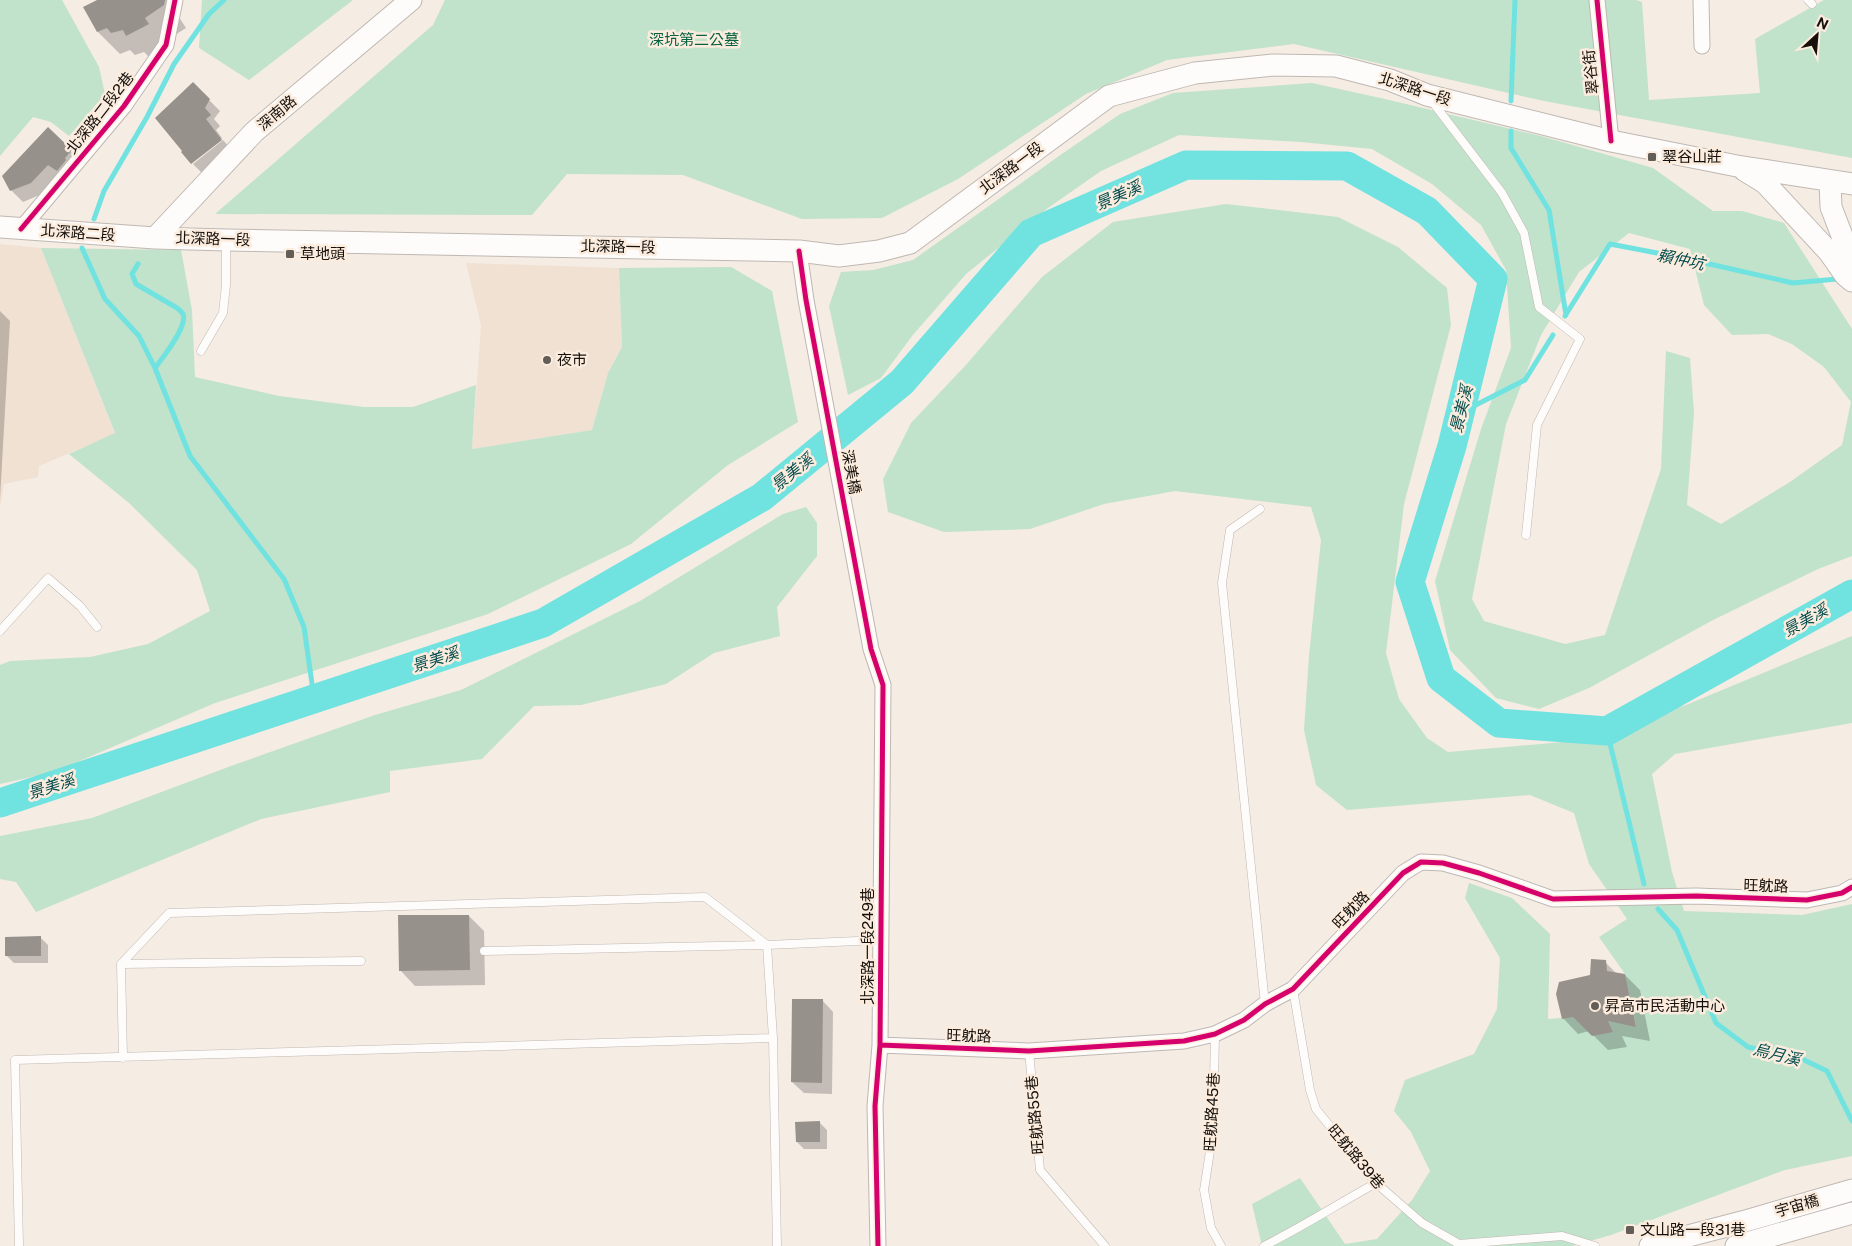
<svg xmlns="http://www.w3.org/2000/svg" width="1852" height="1246" viewBox="0 0 1852 1246" font-family="'Public Sans','Noto Sans TC',sans-serif">
<rect width="100%" height="100%" fill="#f5ece4"/>
<!-- built -->
<path fill="#f0e1d3" d="M0,244L41,248L115,434L39,466L38,477L4,484L0,507Z
M466,263L619,268L622,347L608,373L592,430L472,449L481,325Z"/>
<!-- green -->
<path fill="#c1e2cb" fill-rule="evenodd" d="M0,0H62L99,67L105,94L69,136L51,122L33,117L0,156Z
M202,0H353L249,80L199,48Z
M445,0H1636L1642,2L1649,100L1760,93L1755,39L1824,0H1852V158L1544,101L1294,44L1167,60L1086,94L958,179L882,218L802,219L683,175L567,174L532,215L215,214L433,25Z
M1312,83L1385,99L1541,136L1653,168L1713,211H1742L1784,223L1852,329V556L1818,569L1713,620L1589,688L1539,709L1496,698L1450,650L1435,581L1481,429L1511,348L1506,270L1481,225L1432,184L1372,149L1301,142L1179,135L1101,171L1048,208L966,274L912,336L881,378L848,395L829,306L841,272L873,270L913,260L1059,156L1120,114L1173,93ZM1629,233L1690,249L1704,305L1732,335L1768,334L1792,344L1824,367L1851,402L1842,445L1790,482L1721,524L1687,505L1694,413L1690,358L1666,351L1661,469L1605,635L1565,644L1484,621L1472,599L1506,424L1541,335L1579,272Z
M1226,204L1338,217L1398,247L1447,288L1451,325L1404,504L1386,653L1399,699L1427,738L1448,752L1563,742L1686,705L1852,636V723L1675,754L1652,774L1672,872L1684,911L1802,915L1852,904V1156L1785,1170L1611,1235L1572,1246H1262L1252,1204L1300,1178L1345,1244L1377,1239L1412,1200L1430,1171L1411,1132L1394,1111L1405,1080L1474,1054L1497,1009L1500,958L1465,898L1469,883L1512,898L1550,934L1548,1019L1573,1017L1613,1032L1608,1021L1636,1026L1625,974L1599,937L1627,919L1589,864L1574,813L1530,795L1347,810L1316,785L1304,730L1309,656L1321,540L1311,507L1175,491L1104,504L1030,529L944,532L888,512L883,479L911,423L965,366L1042,277L1113,222Z
M41,248L181,250L192,310L195,377L279,396L364,407H413L476,385L472,449L592,430L608,373L622,347L619,268L731,267L772,291L798,422L728,465L631,544L488,614L215,703L54,772L0,784V665L10,661L90,657L148,644L210,611L197,570L129,503L69,454L115,433Z
M806,507L817,523V556L777,607L780,636L714,653L666,684L581,705L534,706L482,759L390,771V792L261,819L36,912L16,882L0,879V836L92,818L231,766L375,715L461,690L640,601L783,514Z"/>
<!-- shadow -->
<path fill="#0003" d="M100,0H168L186,28L167,40L150,58L144,52L135,55L130,50L120,54L98,32Z
M193,84L220,111L214,119L220,126L216,130L222,138L191,162Z
M48,129L82,163L42,194L23,202L11,190Z
M223,140L232,150L202,173L193,164Z
M0,311L10,321L0,499Z
M469,916L484,931L485,985L415,986L400,970Z
M41,938L48,945V963H14L6,955Z
M1605,962L1617,974L1625,975L1640,990L1650,1041L1622,1036L1627,1047L1608,1050L1589,1031L1578,1034L1563,1018L1591,976Z
M822,1000L833,1012L832,1094L804,1093L792,1082Z
M820,1123L827,1130V1149H804L797,1142Z"/>
<g fill="none" stroke-linecap="round" stroke-linejoin="round">
<!-- stream -->
<path stroke="#70e2e0" stroke-width="5" d="M1511,101L1515,0
M1511,131V148L1549,210L1566,315
M94,219L104,191L147,117L174,64L209,14L224,0
M82,248L105,299L139,336L155,368L190,456L284,579L304,627L314,698
M138,264L132,274L136,284L177,308C179,309 182,313 183,314C188,327 162,358 155,368
M1565,316L1610,244L1683,258L1793,283L1837,279
M1460,413L1525,380L1553,335
M1607,731L1644,884
M1658,909L1677,930L1716,1023L1748,1047L1802,1059L1827,1071L1852,1121"/>
<!-- river -->
<path stroke="#70e2e0" stroke-width="29" d="M0,803L543,623L762,497L902,382L1031,233L1186,165L1347,166L1427,211L1493,279L1452,446L1410,582L1441,678L1499,723L1607,731L1852,594"/>
</g>
<!-- building -->
<path fill="#97918b" d="M97,0H165L164,5L145,18L149,24L126,36L123,30L111,33L107,28L97,32L83,7Z
M193,82L210,99L205,108L211,115L206,119L222,140L191,164L181,152L182,151L155,118Z
M48,127L72,150L65,158L66,160L57,171L48,165L31,183L10,191L2,176Z
M398,915H469L470,970L399,971Z
M41,936V956H5V937Z
M1591,959L1606,960L1607,971L1625,974L1636,1027L1608,1021L1613,1032L1592,1036L1573,1017L1562,1019L1556,994L1559,982L1590,975Z
M792,999H823L822,1083L791,1082Z
M820,1121V1142H796L795,1122Z"/>
<g fill="none" stroke-linecap="round" stroke-linejoin="round">
<!-- lane casing -->
<g stroke="#bfb8b2" stroke-width="9">
<path id="lane" d="M1808,0L1812,4
M1431,100L1502,193L1524,233L1539,307L1580,339L1537,425L1526,535
M201,351L223,313L226,285V242
M1260,509L1230,530L1222,583L1265,1004
M0,631L48,578L80,606L97,627
M484,951L767,945
M121,964L361,961
M1293,989L1310,1090L1316,1109L1376,1183L1422,1223L1459,1244L1562,1236L1595,1246
M1215,1034L1213,1132L1204,1190L1211,1228L1221,1246
M1029,1051L1040,1170L1105,1246
M123,1058L121,964L169,913L705,897L767,945
M19,1246L15,1060L773,1038
M777,1246L773,1038L767,945L880,940
M1264,1246C1302,1227 1338,1204 1376,1183"/>
</g>
<!-- street casing -->
<g stroke="#bfb8b2" stroke-width="17">
<path id="street" d="M1597,0L1611,141
M1701,0L1702,46
M21,229L124,106L166,45L175,0
M799,251L806,300L871,649L883,685L880,1045L875,1106L878,1246
M880,1045L1029,1051L1184,1041L1215,1034L1244,1020L1265,1004L1293,989L1403,873L1421,862L1443,863L1479,873L1553,899L1696,896L1807,900L1842,893L1852,887"/>
</g>
<!-- secondary casing -->
<g stroke="#bfb8b2" stroke-width="23">
<path id="secondary" d="M1744,170L1765,183L1829,252L1845,275L1852,281
M1830,182L1831,207L1852,262
M0,227L155,238L226,240L799,251L839,256L879,251L910,243L1109,96L1195,73L1273,65L1336,66L1390,80L1427,95L1611,141L1737,166L1852,184
M155,238L254,132L411,0
M1650,1246L1742,1222L1852,1190
M1736,1246L1852,1213"/>
</g>
<!-- lane -->
<use href="#lane" stroke="#fefcfb" stroke-width="8"/>
<!-- street -->
<use href="#street" stroke="#fefcfb" stroke-width="15"/>
<!-- secondary -->
<use href="#secondary" stroke="#fefcfb" stroke-width="21"/>
<!-- cycleway casing -->
<g stroke="#fbecde" stroke-width="8">
<path id="cycleway" d="M1597,0L1611,141
M21,229L124,106L166,45L175,0
M799,251L806,300L871,649L883,685L880,1045L875,1106L878,1246
M880,1045L1029,1051L1184,1041L1215,1034L1244,1020L1265,1004L1293,989L1403,873L1421,862L1443,863L1479,873L1553,899L1696,896L1807,900L1842,893L1852,887"/>
</g>
<!-- cycleway -->
<use href="#cycleway" stroke="#d6006c" stroke-width="5"/>
</g>
<!-- markers -->
<g fill="#635d57" stroke="#fbecde" stroke-width="2">
<rect x="1647" y="152" width="10" height="10" rx="2.5"/>
<rect x="285" y="249" width="10" height="10" rx="2.5"/>
<circle cx="547" cy="360" r="5"/>
<circle cx="1595" cy="1006" r="5"/>
<rect x="1625" y="1225" width="10" height="10" rx="2.5"/>
</g>
<g text-anchor="middle" stroke-width="5" stroke-linejoin="round" paint-order="stroke">
<!-- park labels -->
<g font-size="15" fill="#066241" stroke="#fbecde">
<text x="694" y="45">深坑第二公墓</text>
</g>
<!-- street labels -->
<g font-size="15" fill="#15100b" stroke="#fbecde">
<text transform="translate(1591 72) rotate(-96)" y="5">翠谷街</text>
<text transform="translate(1415 89) rotate(18)" y="5">北深路一段</text>
<text transform="translate(100 113) rotate(-52)" y="5">北深路二段2巷</text>
<text transform="translate(277 113) rotate(-40)" y="5">深南路</text>
<text transform="translate(1011 168) rotate(-37)" y="5">北深路一段</text>
<text transform="translate(78 233) rotate(4)" y="5">北深路二段</text>
<text transform="translate(213 239) rotate(2)" y="5">北深路一段</text>
<text transform="translate(618 247) rotate(1)" y="5">北深路一段</text>
<text transform="translate(851 472) rotate(79)" y="5">深美橋</text>
<text transform="translate(1766 886) rotate(2)" y="5">旺躭路</text>
<text transform="translate(1351 910) rotate(-46)" y="5">旺躭路</text>
<text transform="translate(868 946) rotate(-90)" y="5">北深路一段249巷</text>
<text transform="translate(969 1036) rotate(2)" y="5">旺躭路</text>
<text transform="translate(1212 1112) rotate(-87)" y="5">旺躭路45巷</text>
<text transform="translate(1035 1115) rotate(-95)" y="5">旺躭路55巷</text>
<text transform="translate(1356 1157) rotate(50)" y="5">旺躭路39巷</text>
<text transform="translate(1797 1206) rotate(-16)" y="5">宇宙橋</text>
</g>
<!-- poi labels -->
<g font-size="15" fill="#15100b" stroke="#fbecde" text-anchor="start">
<text x="1662" y="162">翠谷山莊</text>
<text x="300" y="259">草地頭</text>
<text x="557" y="365">夜市</text>
<text x="1605" y="1011">昇高市民活動中心</text>
<text x="1640" y="1235">文山路一段31巷</text>
</g>
<!-- water labels -->
<g font-size="16" font-style="italic" fill="#044d4e" stroke="#fbecde">
<text transform="translate(1118 195) rotate(-24)" y="6">景美溪</text>
<text transform="translate(1681 259) rotate(12)" y="6">賴仲坑</text>
<text transform="translate(1461 409) rotate(-76)" y="6">景美溪</text>
<text transform="translate(792 472) rotate(-39)" y="6">景美溪</text>
<text transform="translate(1805 620) rotate(-29)" y="6">景美溪</text>
<text transform="translate(435 659) rotate(-18)" y="6">景美溪</text>
<text transform="translate(51 786) rotate(-18)" y="6">景美溪</text>
<text transform="translate(1777 1054) rotate(14)" y="6">烏月溪</text>
</g>
</g>
<!-- north arrow -->
<g transform="translate(1817 35) rotate(26)" stroke="#fbecde" stroke-width="4" paint-order="stroke">
<path d="M0-4L9 19L0 12L-9 19Z" fill="#15100b"/>
<text y="-8" font-size="14" font-weight="bold" text-anchor="middle" fill="#15100b">N</text>
</g>
</svg>
